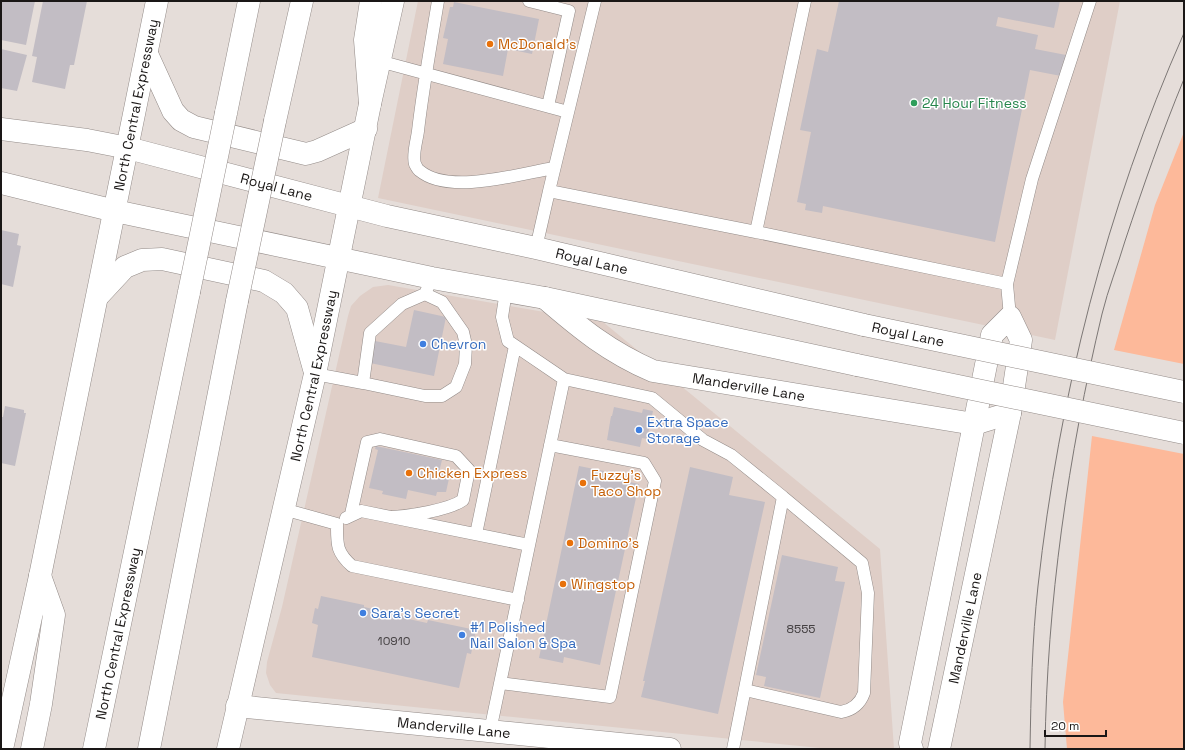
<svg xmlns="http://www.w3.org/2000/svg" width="1185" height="750" viewBox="0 0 1185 750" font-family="'Space Grotesk',sans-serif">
<rect width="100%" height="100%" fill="#e5ddd9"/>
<!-- built -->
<path fill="#dfcec7" d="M418,1H1120L1055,340L378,198Z
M388,285L603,322L880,549L894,749H830L276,693L270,685L266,673L267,662L282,607L348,316L351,306L360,296L373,287Z"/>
<!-- green -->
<path fill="#fdb99a" d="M1184,132V364L1114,350L1155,205Z
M1092,436L1184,454V749H1067L1063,702Z"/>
<!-- building -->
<path fill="#c2bdc4" d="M1,1H35L26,45L1,40Z
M43,1H87L74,65H70L65,89L32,82L37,57L32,56Z
M839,1H1060L1054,28L998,17L996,26L1038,35L1035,49L1066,55L1061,76L1030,70L995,242L823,206L822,213L805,210L806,204L797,202L811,132L800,130L817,49L828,52Z
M454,2L539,19L532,54L508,49L503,76L443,64L448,39L443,38L450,7H453Z
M1,49L27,55L17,91L1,88Z
M1,230L19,234L17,245L21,246L13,287L1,284Z
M414,310L446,317L434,376L370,363L375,341L406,347Z
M5,406L24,410V413H26L15,466L1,463V417H3Z
M614,407L642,413L643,409L653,411L647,439L642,438L640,447L607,440L611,416H612Z
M376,446L442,460L439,472L450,474L446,492H437L436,496L408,490L406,499L382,494L383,491L369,488L378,450L375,449Z
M579,466L604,471L603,476L639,484L600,665L564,657L563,663L539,658Z
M690,467L733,477L729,495L765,502L718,714L641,697L645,681H643Z
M782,555L838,567L835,581L845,582L820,698L764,686L766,677L756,675Z
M321,596L364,605V607L404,616V618L427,623L428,620L476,630L471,654L467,653L459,688L312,657L318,625L312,623L315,608L318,609Z"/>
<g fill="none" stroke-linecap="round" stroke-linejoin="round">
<!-- service casing -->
<g stroke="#938b88" stroke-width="13">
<path id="service" d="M438,1C431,44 423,87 418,131C417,140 412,155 415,164C416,166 418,170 420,171C449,195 519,174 554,168
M529,1L569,11L548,106
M379,61L568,112
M549,191L595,1
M756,232L1007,284
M536,248L549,191L756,232L805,1
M1010,317L1007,284L1032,179L1090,1
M315,374L363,383L370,333L402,304L425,294L428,287
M564,379L652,398L703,440L731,455L783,497
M363,383L425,396H442L456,387L465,364L466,345L463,332L442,302L425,294
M283,509L337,524C337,544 336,552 352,566L518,600
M351,514L367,442L380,439L456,456L469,470L463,500C449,510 410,516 392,517
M346,518L361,511L529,545
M476,534L515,346
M500,683L610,697L655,481L644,463L550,445
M490,731L564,379L508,341L502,317L506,291
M733,749L783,497L862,563L868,593L864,693C860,704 853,710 841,712L745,690"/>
</g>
<!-- minor casing -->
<g stroke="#938b88" stroke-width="23">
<g id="minor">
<path id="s1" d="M545,298C581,329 609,352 653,371L974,424L1010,413"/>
<path id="s2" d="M237,706L670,749"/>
</g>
</g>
<!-- tertiary casing -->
<g stroke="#938b88" stroke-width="23">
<path id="tertiary" d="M912,749L910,743L992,335L1010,317L1021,340L1010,413L939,749"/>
</g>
<!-- secondary casing -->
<g stroke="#938b88" stroke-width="23">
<g id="secondary">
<path d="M147,54L173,111L181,120L194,127L306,154L317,151L366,129"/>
<path id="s3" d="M1,129L87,140L128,148L387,216L536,248L864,325"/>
<path d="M1,183L115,211L432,278L545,298L857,365"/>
<path d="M99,295L125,267L142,260L162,259L264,281L284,293L297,308L314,369"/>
<path id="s4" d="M2,749L40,576L157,1"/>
<path id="s5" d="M228,749L315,374L370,104L393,1"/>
</g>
</g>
<!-- motorway casing -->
<g stroke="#938b88" stroke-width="23">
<g id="motorway">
<path d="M370,104L365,40L371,1"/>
<path d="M226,113L249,1"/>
<path d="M275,121L302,1"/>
<path d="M32,749L41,704L54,615L40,576"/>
<path id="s6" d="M94,749L189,292"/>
<path d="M149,749L237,301"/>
</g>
</g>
<!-- service -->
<use href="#service" stroke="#fff" stroke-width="12"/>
<!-- minor -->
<use href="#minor" stroke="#fff" stroke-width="22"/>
<!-- tertiary -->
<use href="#tertiary" stroke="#fff" stroke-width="22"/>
<!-- secondary -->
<use href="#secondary" stroke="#fff" stroke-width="22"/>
<!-- motorway -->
<use href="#motorway" stroke="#fff" stroke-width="22"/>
<!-- tram -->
<path stroke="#7c7775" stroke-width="1" d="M1030,749C1031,695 1032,640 1038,586C1059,396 1106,209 1184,33
M1045,749C1047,602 1068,457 1102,314C1108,289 1118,265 1125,241C1143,187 1162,132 1184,79"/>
<!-- secondary-bridge casing -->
<g stroke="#938b88" stroke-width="23" stroke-linecap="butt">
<g id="secondary-bridge">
<path id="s7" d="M864,325L1184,392"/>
<path d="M857,365L1184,433"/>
</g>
</g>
<!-- motorway-bridge casing -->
<g stroke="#938b88" stroke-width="23" stroke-linecap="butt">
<path id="motorway-bridge" d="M189,292L226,113
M237,301L275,121"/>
</g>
<!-- secondary-bridge -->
<use href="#secondary-bridge" stroke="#fff" stroke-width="22"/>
<!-- motorway-bridge -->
<use href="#motorway-bridge" stroke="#fff" stroke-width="22"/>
</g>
<!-- markers -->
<g fill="#e8710a" stroke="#fff" stroke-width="1.5">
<circle cx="490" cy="44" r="4"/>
<circle cx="409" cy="473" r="4"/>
<circle cx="583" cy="483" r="4"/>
<circle cx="570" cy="543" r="4"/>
<circle cx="563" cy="584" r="4"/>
</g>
<circle fill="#2e9e5b" stroke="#fff" stroke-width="1.5" cx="914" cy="103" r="4"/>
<g fill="#3f7fe0" stroke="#fff" stroke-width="1.5">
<circle cx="423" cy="344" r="4"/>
<circle cx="639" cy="430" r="4"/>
<circle cx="363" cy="613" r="4"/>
<circle cx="462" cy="635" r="4"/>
</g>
<g text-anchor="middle" stroke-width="3" stroke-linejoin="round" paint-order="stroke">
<!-- number labels -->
<g font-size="12" fill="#444042">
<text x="801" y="633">8555</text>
<text x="394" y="645">10910</text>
</g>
<!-- food labels -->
<g font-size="14" fill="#c56008" stroke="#fff" text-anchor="start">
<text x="498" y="49">McDonald's</text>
<text x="417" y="478">Chicken Express</text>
<text x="591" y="480">Fuzzy's<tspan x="591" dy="16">Taco Shop</tspan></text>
<text x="578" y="548">Domino's</text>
<text x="571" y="589">Wingstop</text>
</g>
<!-- leisure labels -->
<g font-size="14" fill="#27864d" stroke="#fff" text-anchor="start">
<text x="922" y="108">24 Hour Fitness</text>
</g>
<!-- street labels -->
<g font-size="14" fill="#1a1716" stroke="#fff">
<text dy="5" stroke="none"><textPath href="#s4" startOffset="658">North Central Expressway</textPath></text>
<text dy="5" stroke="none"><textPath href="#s3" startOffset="282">Royal Lane</textPath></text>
<text dy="5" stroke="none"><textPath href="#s3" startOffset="606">Royal Lane</textPath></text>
<text dy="5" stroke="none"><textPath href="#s7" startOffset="45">Royal Lane</textPath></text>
<text dy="5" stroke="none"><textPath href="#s5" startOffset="383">North Central Expressway</textPath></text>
<text dy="5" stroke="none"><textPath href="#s1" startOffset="228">Manderville Lane</textPath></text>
<text transform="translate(965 628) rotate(-78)" y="5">Manderville Lane</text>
<text dy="5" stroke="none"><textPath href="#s6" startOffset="118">North Central Expressway</textPath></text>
<text dy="5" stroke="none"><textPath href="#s2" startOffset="218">Manderville Lane</textPath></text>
</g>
<!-- shop labels -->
<g font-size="14" fill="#366cbe" stroke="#fff" text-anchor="start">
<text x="431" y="349">Chevron</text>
<text x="647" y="427">Extra Space<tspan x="647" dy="16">Storage</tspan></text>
<text x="371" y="618">Sara's Secret</text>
<text x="470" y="632">#1 Polished<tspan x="470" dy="16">Nail Salon &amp; Spa</tspan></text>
</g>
</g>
<!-- border -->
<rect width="1185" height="750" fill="none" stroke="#1a1716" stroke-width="4"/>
<!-- scale -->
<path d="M1045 730v6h61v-6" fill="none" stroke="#1a1716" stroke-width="2"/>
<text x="1051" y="730" font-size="12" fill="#1a1716" stroke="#ffffff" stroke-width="3" paint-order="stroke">20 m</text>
</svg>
